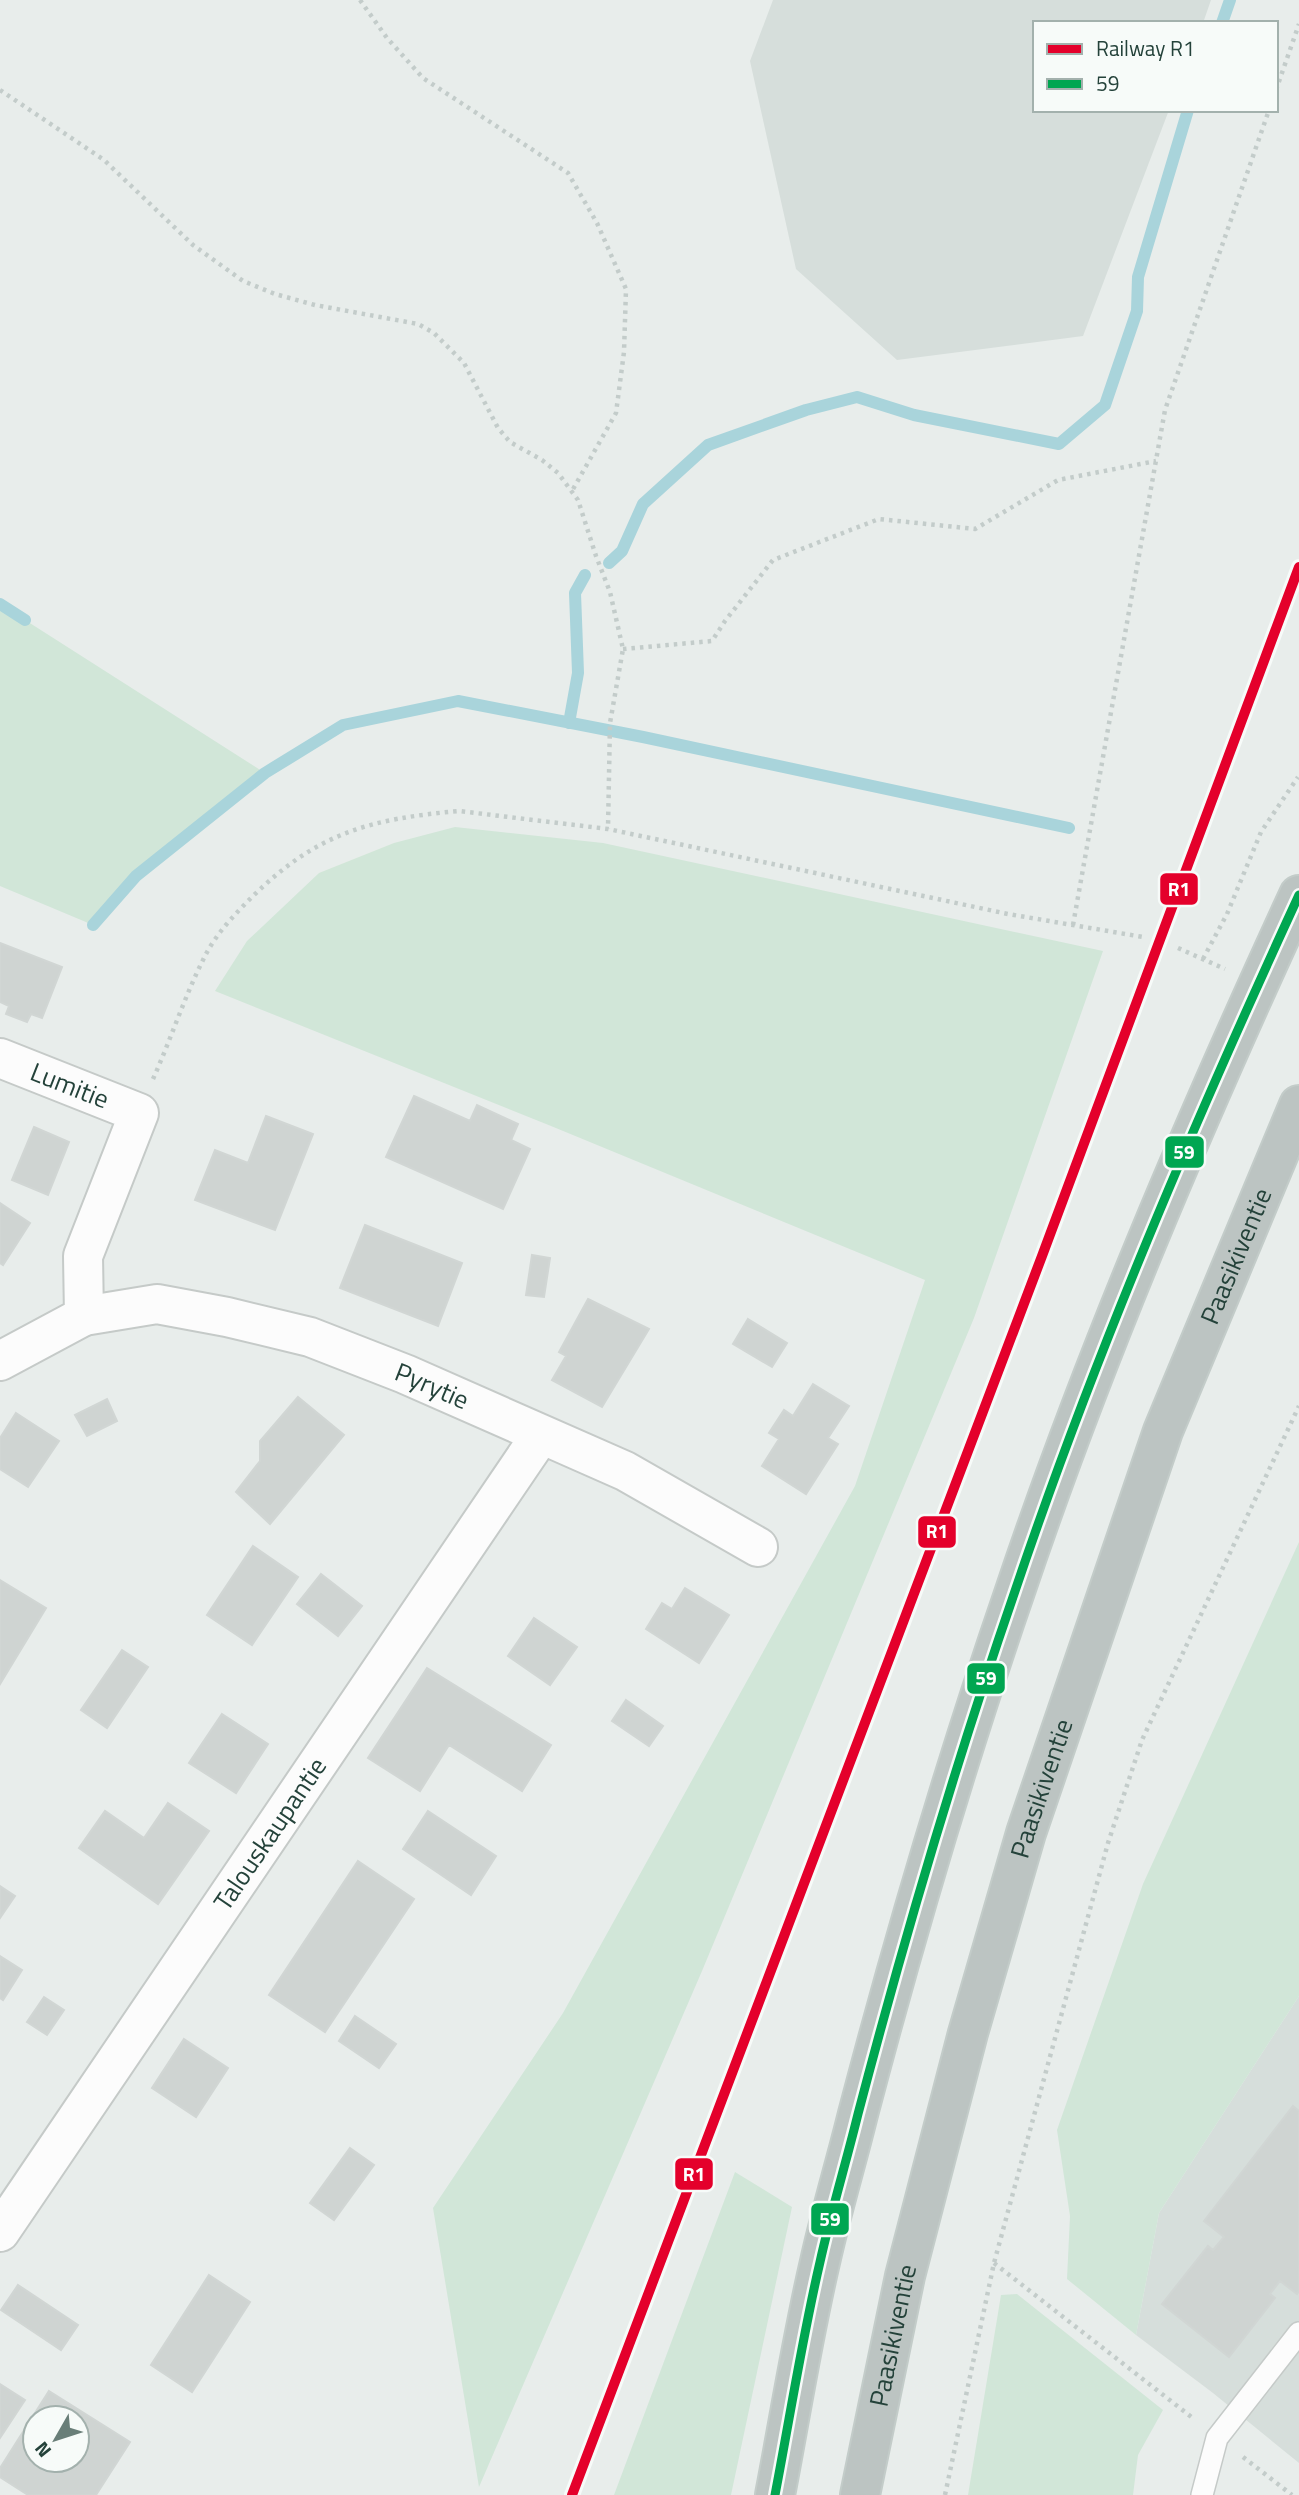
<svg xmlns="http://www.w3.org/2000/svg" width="1299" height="2495" viewBox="0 0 1299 2495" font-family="'Titillium Web',sans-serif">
<rect width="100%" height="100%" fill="#e8edeb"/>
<!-- built -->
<path fill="#d6dedb" d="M773,0H1211L1203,23H1035V110H1169L1083,336L897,360L796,269L750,61Z
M1299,1996V2463L1213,2393L1136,2335L1159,2213Z"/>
<!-- green -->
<path fill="#d1e6d8" d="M0,604L265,773L136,876L93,925L0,886Z
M455,827L603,843L1103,951L974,1318L702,1971L479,2487L433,2208L563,2013L855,1486L925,1280L551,1126L215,991L247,941L319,873L394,843Z
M1299,1542V1996L1159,2213L1136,2335L1067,2279L1070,2216L1057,2130L1143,1884Z
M735,2172L792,2207L731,2495H614Z
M1017,2294L1163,2410L1138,2455L1133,2495H968L1001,2295Z"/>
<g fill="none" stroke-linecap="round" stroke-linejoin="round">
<!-- stream -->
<path stroke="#a9d4db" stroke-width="12" d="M1222,23L1230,0
M609,563L622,551L643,504L708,445L806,410L857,397L914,415L1059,444L1105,405L1137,311L1138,277L1188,110
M0,604L25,620
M569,723L578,673L575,593L585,575
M93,925L136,876L265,773L343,725L458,701L643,737L1069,828"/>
</g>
<!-- building -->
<path fill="#cfd4d2" stroke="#d1d6d4" stroke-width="2" fill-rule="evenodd" d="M0,943L62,967L42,1018L31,1014L27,1022L6,1014L9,1006L0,1002Z
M414,1096L470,1121L477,1105L518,1124L511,1140L530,1149L503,1209L386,1157Z
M266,1116L313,1134L275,1230L195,1200L215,1150L248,1163Z
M34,1127L69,1142L48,1195L12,1180Z
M0,1203L30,1223L3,1265L0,1263Z
M365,1225L462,1263L438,1326L340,1288Z
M532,1255L550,1258L544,1297L526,1295Z
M588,1299L649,1329L602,1407L552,1380L566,1356L559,1352Z
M748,1319L787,1343L772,1367L733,1344Z
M813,1384L849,1406L828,1438L838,1444L806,1494L762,1466L779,1439L769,1433L784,1410L793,1416Z
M298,1397L344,1435L270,1524L236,1492L260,1461V1441Z
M107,1399L117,1421L87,1436L75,1415Z
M16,1413L59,1441L28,1487L0,1469V1438Z
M253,1546L298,1577L252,1645L207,1615Z
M321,1574L362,1606L338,1636L297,1604Z
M0,1580L46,1608L0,1684Z
M685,1588L729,1615L699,1663L646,1629L662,1603L672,1609Z
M534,1618L577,1647L550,1685L508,1656Z
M122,1650L148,1667L107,1728L81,1710Z
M427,1668L551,1745L522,1791L449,1745L420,1791L368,1758Z
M626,1700L663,1726L649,1746L612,1721Z
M222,1714L268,1744L236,1793L189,1763Z
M168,1803L209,1831L158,1904L79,1848L105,1811L144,1838Z
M428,1811L496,1856L471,1895L403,1849Z
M358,1861L414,1899L325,2032L269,1995Z
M0,1886L15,1896L0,1918Z
M0,1956L22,1970L3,2000L0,1998Z
M44,1997L64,2010L47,2035L27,2022Z
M355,2016L396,2044L379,2068L339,2041Z
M184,2039L228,2068L196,2117L152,2088Z
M1293,2106L1299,2111V2291L1297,2294L1280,2281L1270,2294L1275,2298L1229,2357L1162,2304L1208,2246L1213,2250L1224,2237L1204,2221Z
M350,2148L374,2165L334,2220L310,2203Z
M209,2275L250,2302L192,2392L151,2365Z
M18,2285L78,2325L61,2350L1,2310Z
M0,2384L25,2400L0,2438Z
M49,2391L130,2442L96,2495H28L0,2477V2468ZM35,2418H77V2460H35Z"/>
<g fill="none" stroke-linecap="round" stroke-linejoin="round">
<!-- lane casing -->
<g stroke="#c5cac8" stroke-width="24">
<path id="lane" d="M1202,2495L1217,2438L1299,2333"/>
</g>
<!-- street casing -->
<g stroke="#c5cac8" stroke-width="42">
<g id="street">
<path id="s1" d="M0,1058L139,1113L83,1256L84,1316L0,1361"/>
<path id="s2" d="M84,1316L157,1304L227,1317L310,1337L405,1374L625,1471L758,1547"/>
<path id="s3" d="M0,2232L540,1436"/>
</g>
</g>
<!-- highway casing -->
<g stroke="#c3ccc9" stroke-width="42">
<g id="highway">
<path d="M775,2495C790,2417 802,2339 820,2262C831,2212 846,2163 858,2114C904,1939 955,1765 1014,1594C1094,1356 1194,1123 1299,895"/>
<path id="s4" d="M860,2495L905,2276L968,2033L1026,1833L1163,1431L1299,1105"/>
</g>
</g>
<!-- path -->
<path stroke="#c3ccca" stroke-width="4.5" stroke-dasharray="3.5 5" stroke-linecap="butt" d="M360,0L387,38L423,78L568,173L597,223L626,289L624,352L616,413L572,491
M0,90L104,160L193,245L243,281L275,294L315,305L418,324L434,333L464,363L498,428L510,442L542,460L558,473L578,500L596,556L610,592L623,649L610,723L608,829
M1276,90L1299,24
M623,649L712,641L725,621L773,560L879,519L975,529L1058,480L1156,461
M1073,925L1165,410L1269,110
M1178,948L1225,969
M1203,959L1227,914L1261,832L1298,777
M153,1079C171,1039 185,995 205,956C216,934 235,914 252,897C317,833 369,819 459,811L608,829L1008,914L1143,937
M994,2263L1194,2419
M1243,2457L1292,2495
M945,2495L994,2263L1108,1843L1142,1740L1299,1406"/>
<!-- lane -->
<use href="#lane" stroke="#fcfcfc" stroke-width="21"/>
<!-- street -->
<use href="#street" stroke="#fcfcfc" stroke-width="38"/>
<!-- highway -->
<use href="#highway" stroke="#bcc4c2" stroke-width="38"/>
<!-- bus-1 casing -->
<g stroke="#f7fbf9" stroke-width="14">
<path id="bus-1" d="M775,2495C790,2417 802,2339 820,2262C831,2212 846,2163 858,2114C904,1939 955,1765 1014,1594C1094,1356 1194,1123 1299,895"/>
</g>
<!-- bus-1 -->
<use href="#bus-1" stroke="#00a651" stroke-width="9"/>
<!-- rail-1 casing -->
<g stroke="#f7fbf9" stroke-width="16">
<path id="rail-1" d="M572,2495L1042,1256L1299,567"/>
</g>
<!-- rail-1 -->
<use href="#rail-1" stroke="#e4002b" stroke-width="10"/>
</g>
<g text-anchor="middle" stroke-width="7" stroke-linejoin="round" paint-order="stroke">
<!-- street labels -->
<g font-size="26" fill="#24423a" stroke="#f7fbf9">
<text dy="9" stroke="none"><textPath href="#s1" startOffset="75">Lumitie</textPath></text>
<text dy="9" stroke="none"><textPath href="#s4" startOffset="1297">Paasikiventie</textPath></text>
<text dy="9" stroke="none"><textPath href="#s2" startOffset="362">Pyrytie</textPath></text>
<text dy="9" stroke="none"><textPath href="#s4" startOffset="730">Paasikiventie</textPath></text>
<text dy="9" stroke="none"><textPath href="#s3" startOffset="481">Talouskaupantie</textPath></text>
<text dy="9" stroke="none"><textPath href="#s4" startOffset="163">Paasikiventie</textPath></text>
</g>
</g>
<g stroke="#f7fbf9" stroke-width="2.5">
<rect x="1159" y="872" width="40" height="34" rx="7" fill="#e4002b"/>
<rect x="1164" y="1135" width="41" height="34" rx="7" fill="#00a651"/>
<rect x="917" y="1515" width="40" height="34" rx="7" fill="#e4002b"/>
<rect x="966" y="1662" width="40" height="33" rx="7" fill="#00a651"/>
<rect x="674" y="2157" width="40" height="34" rx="7" fill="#e4002b"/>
<rect x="810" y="2202" width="40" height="34" rx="7" fill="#00a651"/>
</g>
<g font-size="19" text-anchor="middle" font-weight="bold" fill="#fff">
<text x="1179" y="896">R1</text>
<text x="1184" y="1159">59</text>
<text x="937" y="1538">R1</text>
<text x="986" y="1685">59</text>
<text x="694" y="2181">R1</text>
<text x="830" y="2226">59</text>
</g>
<!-- legend -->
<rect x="1033" y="21" width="245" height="91" fill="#f7fbf9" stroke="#a3b1ad" stroke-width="2"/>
<rect x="1047" y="44" width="35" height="10" fill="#e4002b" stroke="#a3b1ad" stroke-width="2"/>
<text x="1096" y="56" font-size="21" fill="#24423a">Railway R1</text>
<rect x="1047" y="79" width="35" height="10" fill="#00a651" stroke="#a3b1ad" stroke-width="2"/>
<text x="1096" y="91" font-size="21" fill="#24423a">59</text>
<!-- north arrow -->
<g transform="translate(56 2439) rotate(231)"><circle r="33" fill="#f7fbf9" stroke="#a3b1ad" stroke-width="2"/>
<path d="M0-5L12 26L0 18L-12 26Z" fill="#697e78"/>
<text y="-10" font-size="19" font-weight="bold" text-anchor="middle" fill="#24423a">N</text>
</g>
</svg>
